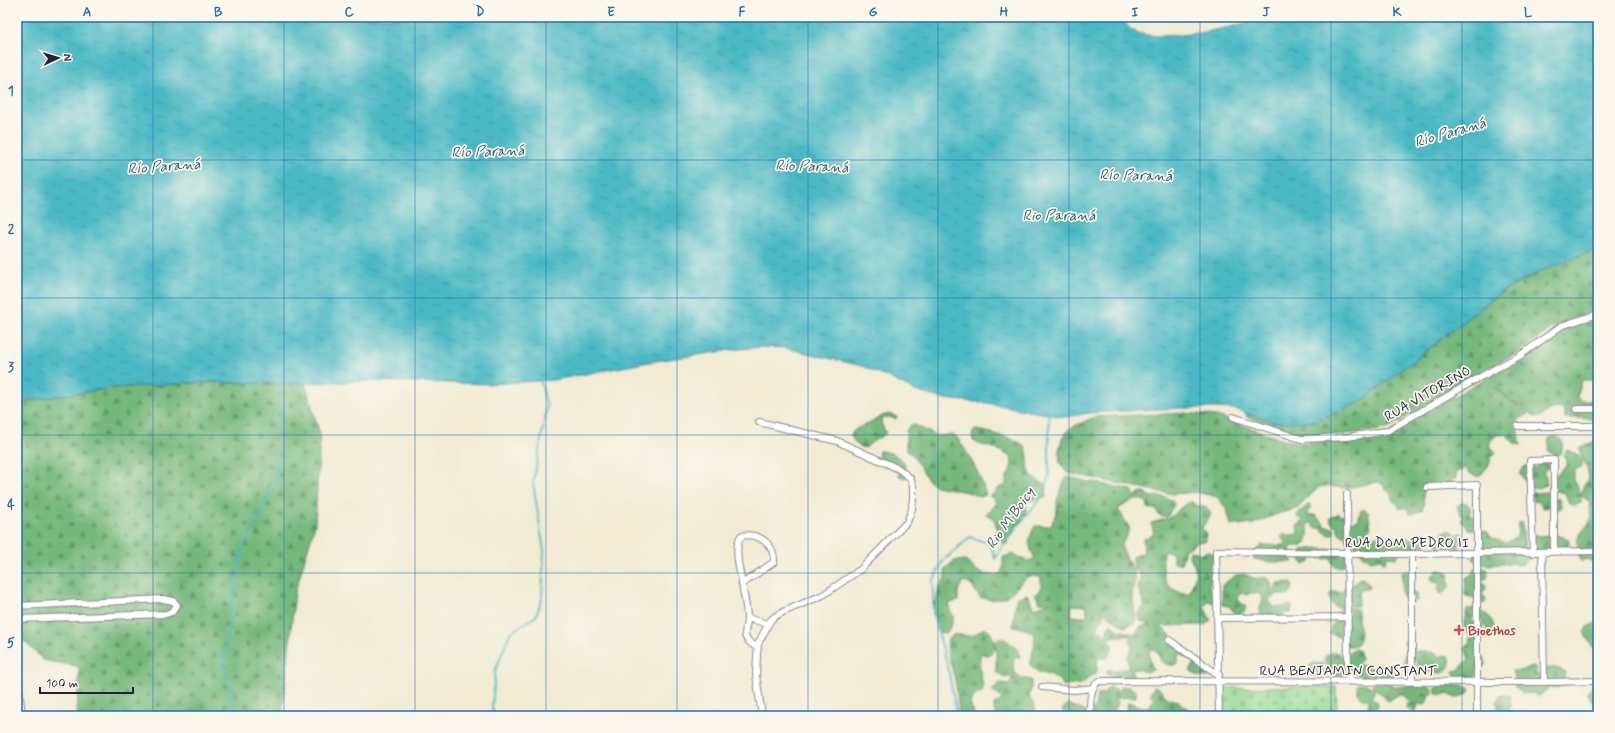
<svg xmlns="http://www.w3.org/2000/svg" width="1615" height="733" viewBox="0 0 1615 733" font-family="Mynerve,sans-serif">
<defs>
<pattern id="forest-firs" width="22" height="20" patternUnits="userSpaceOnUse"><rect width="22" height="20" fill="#74b87b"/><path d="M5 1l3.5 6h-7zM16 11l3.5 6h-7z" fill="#5f9566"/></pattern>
<pattern id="cemetery-stones" width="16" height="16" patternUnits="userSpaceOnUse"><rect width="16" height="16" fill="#91d891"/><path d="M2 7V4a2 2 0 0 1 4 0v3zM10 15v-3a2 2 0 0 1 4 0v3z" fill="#7db97e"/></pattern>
<pattern id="water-ripples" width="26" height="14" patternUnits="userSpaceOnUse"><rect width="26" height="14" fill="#4bb9c4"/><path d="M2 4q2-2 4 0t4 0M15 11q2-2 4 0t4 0" fill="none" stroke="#3e96a0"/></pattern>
</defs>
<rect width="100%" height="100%" fill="#fbf7ec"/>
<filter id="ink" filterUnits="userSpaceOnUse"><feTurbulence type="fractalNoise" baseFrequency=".025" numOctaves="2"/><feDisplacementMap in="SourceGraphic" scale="8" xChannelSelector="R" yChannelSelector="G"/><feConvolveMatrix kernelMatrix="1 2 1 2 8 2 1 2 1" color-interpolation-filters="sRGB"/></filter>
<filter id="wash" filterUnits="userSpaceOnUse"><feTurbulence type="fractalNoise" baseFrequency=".012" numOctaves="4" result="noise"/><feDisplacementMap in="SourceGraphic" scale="16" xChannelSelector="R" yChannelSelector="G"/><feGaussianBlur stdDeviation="0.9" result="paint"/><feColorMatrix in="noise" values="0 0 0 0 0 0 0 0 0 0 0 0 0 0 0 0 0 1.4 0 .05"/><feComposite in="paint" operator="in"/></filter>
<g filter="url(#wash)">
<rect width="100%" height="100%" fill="#f1ebd3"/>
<!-- forest -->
<path fill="url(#forest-firs)" stroke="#4b6d5b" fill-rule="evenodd" d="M1598,248V310L1559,323L1520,352L1479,373L1387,429L1347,434L1301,436L1248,418L1245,413L1273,422L1315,421L1359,403L1500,293L1541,271Z
M1598,319V380H1582L1577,397L1581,401L1598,400V419L1565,418L1563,409C1554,407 1548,410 1541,417H1535L1495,388L1528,414L1516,421L1515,426L1518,431L1521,445L1514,443L1506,434H1498L1491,440L1489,447L1493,449L1496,453L1491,458L1489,465L1479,477L1469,473L1465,467L1456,473V478L1451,480L1453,483L1426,486L1423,495L1424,504L1422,510L1413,514L1409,513L1408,508H1399V505L1393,501C1392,495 1390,492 1385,489L1384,485L1381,484L1379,482L1345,488L1327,486L1319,487L1297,509L1280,513L1253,524L1231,525L1226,508L1217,497L1196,492L1172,494L1067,473L1060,463L1059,450L1062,438L1070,428L1094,417L1185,413L1217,416L1284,440L1296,442L1350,441L1389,433L1522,358L1562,328Z
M207,382L280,384L305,383L320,434L315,525L295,592L282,716H77L79,667L43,660L17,634V401L33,400L111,388Z
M890,414L897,417L896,419L888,417L882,418L881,423L886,433C879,439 871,441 866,448C859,448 853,442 851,435C855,426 863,427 870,423C877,419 881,415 890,414Z
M912,424C920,426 927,432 935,435C942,438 946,432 956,436C969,455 980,473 986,495L980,497L971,493L936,486L928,480L913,455L908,452L906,447V435L907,429Z
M975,430C985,431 1020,439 1025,447C1031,457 1025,468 1033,477C1037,481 1042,482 1047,485L1046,497L1030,500L1027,503L1024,520L1016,528L1007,544H1002L994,519L986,514L996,504L994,499L989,496L994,494L1000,487L1006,486C1004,475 1015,469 1011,457C1005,453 998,450 991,447C984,445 979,445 973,441L972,434Z
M1556,436C1563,439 1564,446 1561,453L1556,456L1548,451L1549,438Z
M1594,443L1598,445V559L1593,562L1586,559L1582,562C1577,555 1576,542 1579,535C1581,529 1587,527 1589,523C1592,517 1590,507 1589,501L1581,496V503L1574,506L1569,503L1565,493L1551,490L1552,480L1566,465V459L1563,455L1567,450L1579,455L1583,460L1582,467L1574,469V479L1581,495L1584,484L1589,477L1584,459L1580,453V448L1587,444Z
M879,451C895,452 906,459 908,476L904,478L899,476L898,469L878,457Z
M1544,461L1549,463V467L1543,472L1546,476L1547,485L1535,489L1528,486L1520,474L1524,467L1528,465L1535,468Z
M1066,477L1132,490L1136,498L1137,495L1140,492L1147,494L1150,497C1156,495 1168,497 1173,501L1174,505L1167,517C1160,517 1158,515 1156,509H1150L1148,508L1147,502C1136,496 1129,503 1118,509L1130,529L1121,546L1129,563L1134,569L1133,557L1144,552L1143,539L1154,534L1151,523L1166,519L1174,515L1180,508L1191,501L1196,505L1207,508L1211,514L1202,528L1206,532V541L1196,542L1192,546L1184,550V556L1181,563H1174L1172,552H1163C1163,564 1161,582 1173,589C1178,592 1184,593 1189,594C1193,580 1201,571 1189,557L1190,551L1197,552L1201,555L1207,551L1214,554L1215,561L1209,567L1211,576L1209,588L1216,598L1214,603L1208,601L1204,607L1211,620L1205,625L1160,626L1203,663L1215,675C1205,679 1198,677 1190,671L1194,662L1178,653V661L1175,665H1168L1161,661L1157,651L1150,649L1149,656L1153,670L1146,672L1137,669H1132L1133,678C1123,680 1115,680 1107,674V670L1128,669V656L1132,649L1130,636H1117L1108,638L1113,645L1108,658H1098L1097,672L1081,684L1064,686L1059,680L1050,674L1038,672L1030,665L1034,646L1035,634L1026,629L1013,626L1016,598L1027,594L1034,608L1049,603L1040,602L1035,594L1041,590V577L1028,576C1009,594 1009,603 980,598L972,586L963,581L958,591V601L950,603L949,609L954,617L951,627L946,633L938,632L933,607L937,598L939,587L945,578V569L954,561L966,560C978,573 981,576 1000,574L1003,568V557L1014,554L1026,561L1035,559C1028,544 1027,542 1035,526H1050L1057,513V500ZM1134,570L1141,574L1138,588L1145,606L1138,613L1140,621L1149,624L1140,627L1135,634L1118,630L1111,624L1107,630V637L1097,627L1104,618L1102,611L1125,627L1136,622L1132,593L1135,581ZM1072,605L1087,606V617L1071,616Z
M1547,492L1552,499H1559L1562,507L1558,510L1551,507L1543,508L1538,501L1533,502L1532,493Z
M1461,503H1466L1470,506V515L1477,518L1481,522L1480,528L1477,530L1469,529L1461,521L1463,516L1460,515L1457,506Z
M1308,505H1311L1312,508L1307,512V516L1315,515L1327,527H1331L1334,529V533L1331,535C1326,534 1323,532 1321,528H1314L1312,523H1308C1308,537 1311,547 1293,546L1290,549L1292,553L1293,562H1268L1254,559V552L1262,545H1284L1287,544L1281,537L1285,534L1289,535L1298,534L1297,526L1304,519L1298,518L1297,514Z
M1361,510H1366L1368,512L1371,527L1368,531V535L1373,537L1383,535L1384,539L1387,536L1394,535V536L1397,537L1401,543L1403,537L1411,539L1415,535L1417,536L1418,541H1424L1426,546L1423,551H1419L1414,547L1410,551L1402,549L1396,558L1386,557V562L1384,563L1380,559L1370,561L1366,557L1363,556L1360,550L1354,544L1353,538L1349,539L1339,533L1337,526C1332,525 1331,523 1330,518L1339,513L1341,516L1344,515L1346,519V523L1359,520V516Z
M1521,522C1524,529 1522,537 1525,544C1527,549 1530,551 1531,556L1523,564L1518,565L1515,563C1502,563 1483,569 1473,559L1474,554L1481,551L1478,534L1481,530L1488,532L1491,538L1506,543L1517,537L1518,523Z
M1449,530L1454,532L1456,536L1461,532L1463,536L1460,538L1459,544L1460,550L1446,553L1438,547L1436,541L1440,539L1443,540L1441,535L1445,531Z
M1550,533L1569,539V545L1562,549L1556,546L1539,552L1532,550L1534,534L1543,537Z
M1317,548C1326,551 1335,548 1344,551L1347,557L1344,566L1337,567L1333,565L1331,558L1325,559L1315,557L1312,559L1310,562L1304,565L1302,562L1300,553L1302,550Z
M1477,566L1487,569L1488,575L1486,579H1481L1480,583L1485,584L1486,588L1482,595L1485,597L1486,600L1484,603H1480L1465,595C1464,589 1467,584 1466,578L1472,574L1474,569Z
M1438,570H1442L1449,574L1448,580L1450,585L1444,593L1440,594L1438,588L1440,585L1431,579L1432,575L1437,574L1435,571Z
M1406,571L1410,573L1411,589L1408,590L1416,594L1417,601H1405L1402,596V572Z
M1243,574C1251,576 1255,581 1263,577L1269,579L1272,585L1270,590H1274L1277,583L1291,582L1293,586L1289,596L1278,594L1269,600L1274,607H1284L1286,604L1292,606L1291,613H1285L1278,618H1261L1260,607L1263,599L1259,593H1250L1246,595L1240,592L1238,600L1246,607L1244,612L1236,615L1229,606L1222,605V585L1236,575Z
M1363,578L1369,585L1368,589H1360L1358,606H1348L1344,608L1356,609L1358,610C1358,615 1358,622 1359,627C1361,637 1362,647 1347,646L1344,639L1330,634C1331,627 1331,623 1339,621V617L1336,614L1342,609C1333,607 1327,602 1331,592H1342L1344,591V587C1350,585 1355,586 1358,579Z
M1474,608C1484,611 1495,619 1494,630L1488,631C1482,623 1483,615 1471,618L1475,625L1481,623L1483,625L1482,637L1479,640L1478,655L1485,658L1486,665H1479L1475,677L1459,679L1455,676L1453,671L1458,670L1469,659L1465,648L1467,644L1469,647L1470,635C1460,630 1465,617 1467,609Z
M1595,623L1598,624V654L1586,637L1584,631L1587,627Z
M984,628L991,632L994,644L998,638L1005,639L1019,651L1020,658H1014L1013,668L1018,677L1031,680V688L1029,697C1034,704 1037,708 1035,716H997L994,711V704L999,702L1002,699L992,690L1000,683L1011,684L1012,679L1015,678L1003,677L996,672C996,663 997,655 995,647L994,650L988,656L981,653C977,667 983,677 983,691L973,697L970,703L975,716H960L959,714C958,703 957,691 955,679C952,665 945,654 948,639L954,634L969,636L974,635Z
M1406,639L1409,642L1413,643L1414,651C1427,651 1432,650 1442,658V655L1449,656C1453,663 1448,669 1443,673L1419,671L1416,661H1408L1405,663L1404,659L1406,647L1403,643Z
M1355,649L1360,651L1361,660L1357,664L1350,678C1332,678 1332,673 1324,659L1326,656L1332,652L1339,653L1343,657Z
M1313,663L1324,664L1326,671L1322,675H1312L1309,666Z
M1379,664L1395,671V675C1385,681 1366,680 1356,673L1357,666L1359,665L1375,667Z
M1535,667L1536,674L1541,675L1545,669C1553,667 1557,667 1565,672L1564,677L1566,683L1558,688L1550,687L1538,697L1534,693L1524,694L1515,687V679L1512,671L1524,670L1525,668Z
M1387,682L1395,687L1407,686L1411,683H1420L1432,689L1433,693L1431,695H1428L1429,697L1425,705L1418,704L1416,712H1414L1406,708V705L1409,703L1411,705V703L1402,694H1399L1389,701L1385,699L1387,695L1384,696L1372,686L1374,683Z
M1360,683L1366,684L1374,689V693L1371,697L1376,701L1377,705L1375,712L1370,711L1368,707L1369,699L1364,700L1358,694L1357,685Z
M1598,683V711L1587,693L1588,690Z
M1443,684L1463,685L1470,689L1468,694L1455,698L1447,693L1444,695L1436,694L1435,689Z
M1110,686L1119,691L1120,687C1128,686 1131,686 1136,692V697L1115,698L1118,703L1113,715L1102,714L1101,716H1093L1091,711L1095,707L1097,696L1101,693L1106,695L1105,691Z
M1154,686L1159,688L1167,698L1179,701L1182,705L1188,708L1189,716H1130L1126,710L1128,702C1136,703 1140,708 1148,707L1155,699L1150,694Z
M1505,694L1510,696L1511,707L1506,711H1511L1512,716H1501V712L1504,711L1498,709L1497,701L1500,695Z
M1067,704L1087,712L1090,716H1067L1062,710Z"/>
<!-- cemetery -->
<path fill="url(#cemetery-stones)" stroke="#5a7d66" d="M1336,686L1337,716H1223L1222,688Z"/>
<!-- water -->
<path fill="url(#water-ripples)" stroke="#366e80" d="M17,17H1121C1125,23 1129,29 1136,32C1161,43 1237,28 1262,17H1598V248L1541,271L1500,293L1359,403L1315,421L1273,422L1234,409L1217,408H1179L1089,413L1067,417L1058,416L987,403L943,399L915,391L888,377L862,366L785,348L761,347L731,350L649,362L554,380L488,384L369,381L280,384L207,382L111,388L33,400L17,401Z"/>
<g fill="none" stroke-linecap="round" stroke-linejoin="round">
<!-- stream -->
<path stroke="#4bb9c4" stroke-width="2" d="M235,716L224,656L242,549L277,478L282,408L280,383
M495,716L492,708L495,671L510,633L536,616L542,598L544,551L533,483L547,407L540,379
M957,716L948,668L933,613V581L943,561L970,537L991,544L995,559L1012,530L1040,500L1049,477V412"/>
</g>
</g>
<g filter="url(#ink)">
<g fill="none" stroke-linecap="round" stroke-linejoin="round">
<!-- minor casing -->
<g stroke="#8a8687" stroke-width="8">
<path id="minor" d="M1576,409H1598
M1233,417L1301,439L1347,437L1387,431L1482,376L1521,355L1561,326L1598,314
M759,422L837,441L899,469L910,478L913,486V497L912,509L907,522L861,569L823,595L783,612L774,617L770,621L758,644L757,655L756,675L762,716
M1518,426H1598
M1427,487L1477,485V716
M1347,494L1348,681
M1542,552L1544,682
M1533,553L1530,461L1554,460V552
M1412,554V681
M742,584C740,570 733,548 741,536C758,532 775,544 774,562L742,584C744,594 746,605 747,616C748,632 737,636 758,648
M17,606L164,599L173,601L177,605L172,612L166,614L17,619
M747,618L768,624
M1218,618L1348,617
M1169,640L1219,675
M17,669L22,716
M1042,687L1074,690L1093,688
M1090,716C1090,706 1089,687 1099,681L1544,682L1598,681
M1219,716L1216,551L1412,554L1598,551"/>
</g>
<!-- minor -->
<use href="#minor" stroke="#fff" stroke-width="6"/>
</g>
</g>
<!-- grid -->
<path fill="none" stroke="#1f6fb2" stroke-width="1" stroke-opacity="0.55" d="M153,17V716M284,17V716M415,17V716M546,17V716M677,17V716M808,17V716M938,17V716M1069,17V716M1200,17V716M1331,17V716M1462,17V716M17,160H1598M17,298H1598M17,435H1598M17,573H1598"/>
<!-- markers -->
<path fill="#e0444e" stroke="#fbf7ec" stroke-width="1.5" d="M1457 624h4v4h4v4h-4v4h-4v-4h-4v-4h4z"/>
<g text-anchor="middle" stroke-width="3.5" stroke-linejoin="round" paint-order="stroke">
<!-- street labels -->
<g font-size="14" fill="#22223b" stroke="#fbf7ec">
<text transform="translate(1427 393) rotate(-30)" y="5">RUA VITORINO</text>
<text x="1407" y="547">RUA DOM PEDRO II</text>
<text x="1348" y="675">RUA BENJAMIN CONSTANT</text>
</g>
<!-- health labels -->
<g font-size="14" font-weight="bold" fill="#be3a42" stroke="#fbf7ec" text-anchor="start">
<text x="1468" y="635">Bioethos</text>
</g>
<!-- water labels -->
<g font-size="15" font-style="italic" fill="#325e72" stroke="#fbf7ec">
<text transform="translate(1450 132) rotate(-16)" y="5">Río Paraná</text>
<text transform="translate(488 151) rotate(-2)" y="5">Río Paraná</text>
<text transform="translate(164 166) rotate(-4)" y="5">Río Paraná</text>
<text transform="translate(812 166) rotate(2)" y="5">Río Paraná</text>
<text transform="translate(1136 175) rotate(1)" y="5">Río Paraná</text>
<text x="1059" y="220">Rio Paraná</text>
<text transform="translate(1010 518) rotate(-54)" y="5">Rio M'Boicy</text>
</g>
</g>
<!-- margin -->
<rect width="1615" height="733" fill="none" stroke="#fbf7ec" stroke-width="44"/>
<!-- north arrow -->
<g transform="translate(58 58) rotate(86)" stroke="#fbf7ec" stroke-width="3" paint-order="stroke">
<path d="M0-3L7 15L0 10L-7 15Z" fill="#22223b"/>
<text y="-6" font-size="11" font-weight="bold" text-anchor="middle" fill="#22223b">N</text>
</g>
<!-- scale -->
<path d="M40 687v6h93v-6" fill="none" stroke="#22223b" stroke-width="2"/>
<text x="46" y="687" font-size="12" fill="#22223b" stroke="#fbf7ec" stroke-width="3" paint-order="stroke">100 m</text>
<rect x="22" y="22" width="1571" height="689" fill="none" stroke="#1f6fb2" stroke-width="1.5"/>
<g font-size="13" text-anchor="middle" font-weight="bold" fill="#1f6fb2">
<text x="87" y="16">A</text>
<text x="218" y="16">B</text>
<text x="349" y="16">C</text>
<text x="480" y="16">D</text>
<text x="611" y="16">E</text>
<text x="742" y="16">F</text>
<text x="873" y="16">G</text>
<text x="1004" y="16">H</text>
<text x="1135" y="16">I</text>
<text x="1266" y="16">J</text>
<text x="1397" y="16">K</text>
<text x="1528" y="16">L</text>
<text x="11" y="95">1</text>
<text x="11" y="233">2</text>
<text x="11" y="371">3</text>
<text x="11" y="509">4</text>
<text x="11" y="647">5</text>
</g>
</svg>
